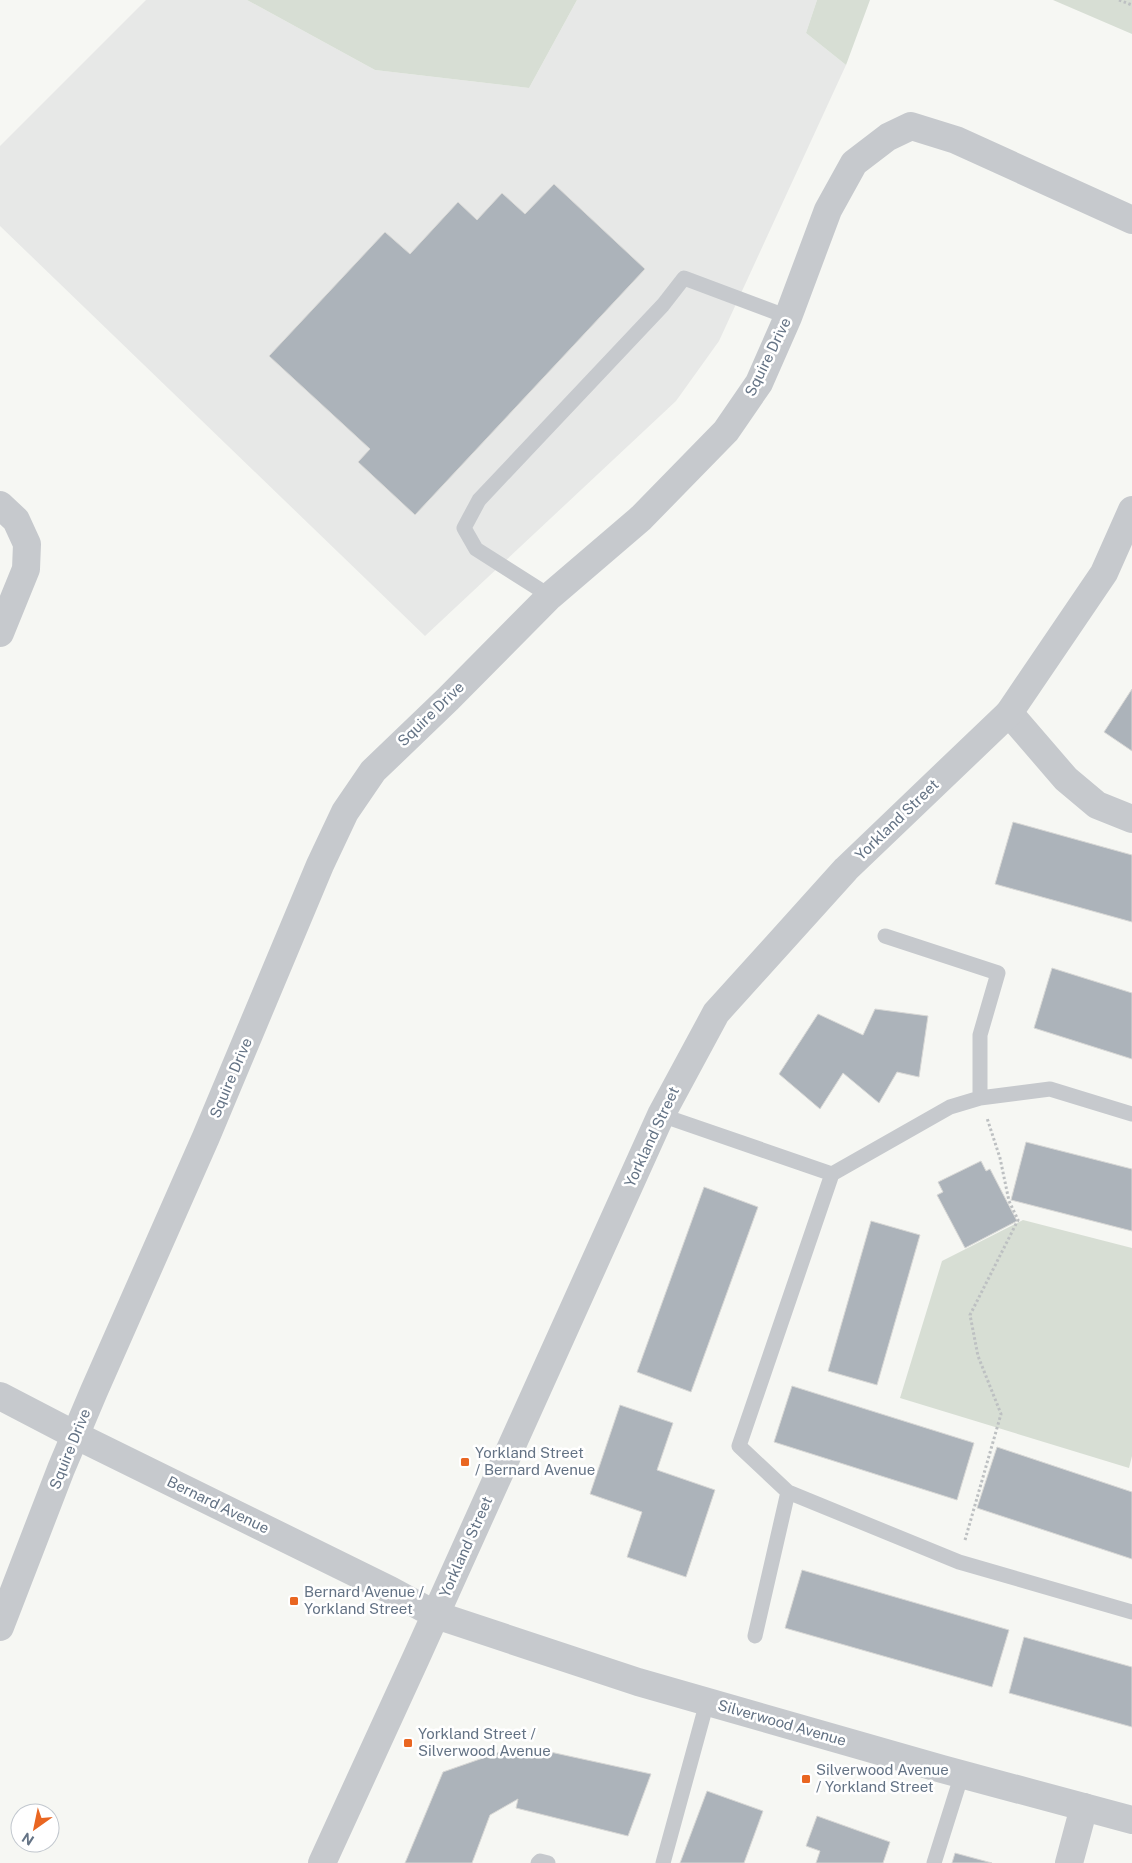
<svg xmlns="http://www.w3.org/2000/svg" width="1132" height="1863" viewBox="0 0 1132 1863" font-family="'Public Sans',sans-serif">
<rect width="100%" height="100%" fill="#f6f7f3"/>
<!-- built -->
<path fill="#e7e8e7" d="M146,0H247L375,70L529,88L577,0H817L806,33L846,65L719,341L676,401L425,636L0,226V146Z"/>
<!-- park -->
<path fill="#d7ded4" d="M247,0H577L529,88L375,70Z
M817,0H870L846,65L806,33Z
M1053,0H1132V34Z
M1023,1220L1132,1248V1456L1129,1468L900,1398L942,1261Z"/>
<!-- building -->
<path fill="#acb3ba" stroke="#d8d8d6" d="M554,184L645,269L415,515L358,462L370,449L269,356L385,232L410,254L458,202L477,220L502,193L525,214Z
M1132,689V751L1104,732Z
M1013,822L1132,855V922L995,884Z
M1052,968L1132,993V1059L1034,1028Z
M875,1009L928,1016L919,1077L897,1072L879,1103L843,1073L820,1109L779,1074L818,1014L863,1035Z
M1026,1142L1132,1169V1231L1011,1200Z
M981,1161L986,1171L990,1169L1017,1221L965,1248L937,1195L943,1192L938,1182Z
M704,1187L758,1207L691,1392L637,1372Z
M871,1221L920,1235L877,1385L828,1371Z
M792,1386L974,1443L957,1500L774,1442Z
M620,1405L673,1423L657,1470L715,1490L686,1577L627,1557L642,1512L590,1494Z
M997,1447L1132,1492V1559L977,1508Z
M802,1570L1009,1630L992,1687L785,1628Z
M1024,1637L1132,1667V1727L1009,1693Z
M532,1748L651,1774L628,1836L516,1808L518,1799L490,1815L472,1863H405L443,1772L503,1751L527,1756Z
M707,1791L763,1811L744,1863H680Z
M817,1816L890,1842L883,1863H816L820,1851L806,1846Z
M955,1853L992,1863H952Z"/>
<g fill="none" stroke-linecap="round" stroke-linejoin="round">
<!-- path -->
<path stroke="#bdc0c2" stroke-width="3" stroke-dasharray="2.5 2.5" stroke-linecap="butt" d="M1119,0L1132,5
M965,1540L1001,1414L978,1356L970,1315L1018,1220L1009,1201L1000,1158L987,1118"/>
<!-- service -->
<path stroke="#c6c9cd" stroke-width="15" d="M550,596L476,549L464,528L479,500L663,305L684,278L788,317
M885,936L998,973L980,1035V1098
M1132,1114L1050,1089L980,1098L950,1107L832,1174L739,1446L788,1492L959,1562L1132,1612
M661,1115L832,1174
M755,1636L788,1492
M538,1863L540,1861L548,1863
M663,1863L707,1702
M934,1863L962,1774"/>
<!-- minor -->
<path stroke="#c6c9cd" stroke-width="28" d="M0,505L16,520L27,544L26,569L0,633
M1009,713L1066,779L1097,805L1132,819
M0,1627L61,1469L94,1391L206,1137L320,865L345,812L373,771L448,699L550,596L641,518L726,431L759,383L788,317L828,210L854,163L888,137L911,126L956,140L1132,220
M1069,1863L1084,1807"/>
<!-- tertiary -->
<path stroke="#c6c9cd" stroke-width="28" d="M0,1396L75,1435L390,1590L436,1615L638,1682L942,1769L1132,1820
M322,1863L416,1658L661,1115L716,1013L846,869L1009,713L1104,573L1132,510"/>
</g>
<!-- markers -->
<g fill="#e96621" stroke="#fff" stroke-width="2">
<rect x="460" y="1457" width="10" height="10" rx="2.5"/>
<rect x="289" y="1596" width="10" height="10" rx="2.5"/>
<rect x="403" y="1738" width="10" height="10" rx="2.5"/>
<rect x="801" y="1774" width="10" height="10" rx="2.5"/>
</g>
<g text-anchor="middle" stroke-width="5" stroke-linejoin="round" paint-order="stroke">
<!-- street labels -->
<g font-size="15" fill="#647385" stroke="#fff">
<text transform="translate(768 357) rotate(-64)" y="5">Squire Drive</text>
<text transform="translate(431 714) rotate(-44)" y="5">Squire Drive</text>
<text transform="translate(897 820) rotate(-44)" y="5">Yorkland Street</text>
<text transform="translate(231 1078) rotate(-67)" y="5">Squire Drive</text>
<text transform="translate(652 1137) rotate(-65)" y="5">Yorkland Street</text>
<text transform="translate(70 1449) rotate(-68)" y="5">Squire Drive</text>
<text transform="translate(218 1505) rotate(26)" y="5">Bernard Avenue</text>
<text transform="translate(466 1547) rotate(-66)" y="5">Yorkland Street</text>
<text transform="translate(782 1723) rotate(16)" y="5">Silverwood Avenue</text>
</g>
<!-- poi labels -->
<g font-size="15" fill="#647385" stroke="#fff" text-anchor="start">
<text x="475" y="1458">Yorkland Street<tspan x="475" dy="17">/ Bernard Avenue</tspan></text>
<text x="304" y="1597">Bernard Avenue /<tspan x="304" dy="17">Yorkland Street</tspan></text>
<text x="418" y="1739">Yorkland Street /<tspan x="418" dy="17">Silverwood Avenue</tspan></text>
<text x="816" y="1775">Silverwood Avenue<tspan x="816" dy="17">/ Yorkland Street</tspan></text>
</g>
</g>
<!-- north arrow -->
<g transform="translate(35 1828) rotate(213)"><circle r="24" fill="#ffffff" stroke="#c1c7ce"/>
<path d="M0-4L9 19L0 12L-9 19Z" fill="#e96621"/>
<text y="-8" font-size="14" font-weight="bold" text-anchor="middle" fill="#647385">N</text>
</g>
</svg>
